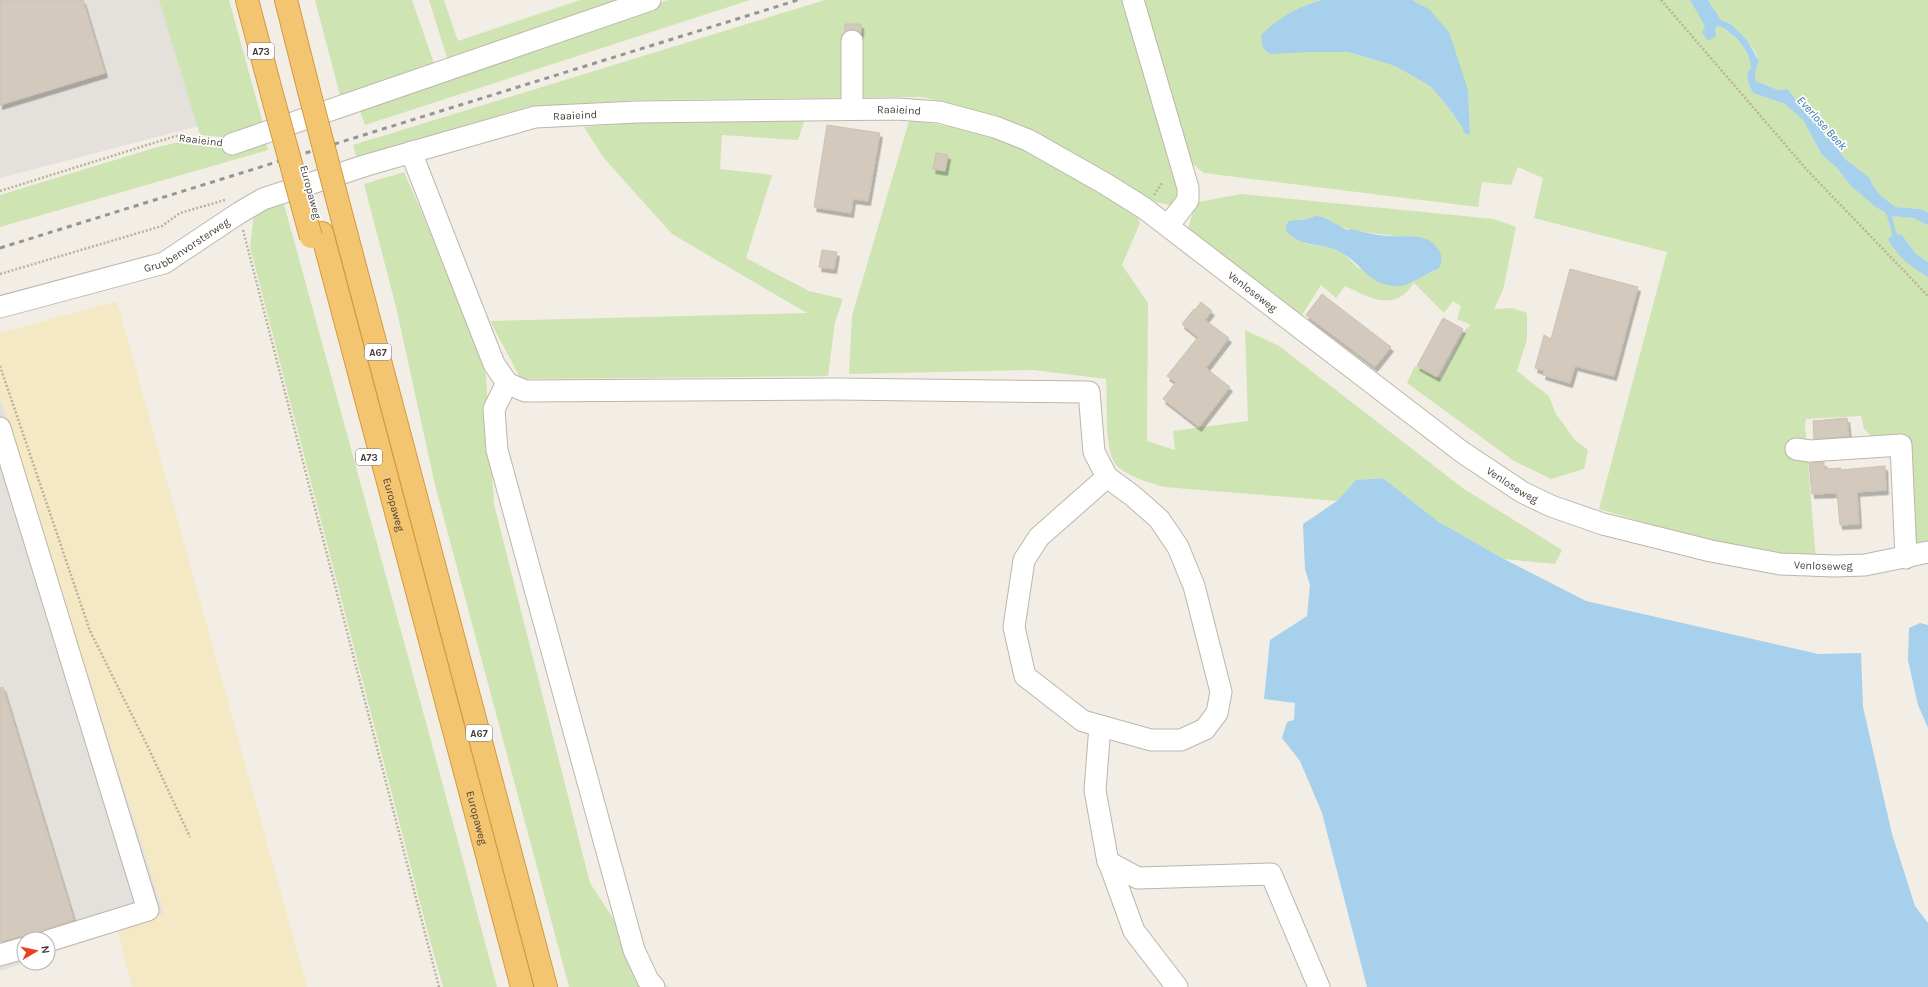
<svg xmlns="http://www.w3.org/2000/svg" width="1928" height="987" viewBox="0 0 1928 987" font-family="Karla,sans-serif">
<defs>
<filter id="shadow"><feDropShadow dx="2.5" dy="4.5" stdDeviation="0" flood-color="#0004"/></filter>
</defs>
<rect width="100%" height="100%" fill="#f2eee6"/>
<!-- industrial -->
<path fill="#e4e0db" d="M0,0H163L199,126L0,178Z
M0,397L164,914L48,954V939H24V963L0,971Z"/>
<!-- green -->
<path fill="#cee4b2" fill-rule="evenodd" d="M159,0H229L264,127L230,138L200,135Z
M315,0H412L435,66L341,99Z
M429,0H444L458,41L580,0H624L448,61Z
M668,0H750L365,125L358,106Z
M825,0H1124L1179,190L1177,199L1170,205L1156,202C1082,162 1003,110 920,97L640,100L527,107L357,159L353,145Z
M1142,0H1321L1306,5L1309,52H1348L1395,66L1430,86L1449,108L1462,127L1464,133L1470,135L1468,90L1429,9L1412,0H1690L1706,26L1715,28L1719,26C1735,35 1750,50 1751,68L1747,73L1749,85L1753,93L1785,104L1803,120L1822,155L1837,168L1851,186L1874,206L1891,216L1913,218L1928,225V262L1915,253L1902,235L1920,273L1928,277V547L1907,546L1905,438L1872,437L1864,429L1861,416L1806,419L1805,426L1816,559C1793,558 1770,552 1747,548C1697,537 1648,524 1599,509L1667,252L1534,218L1543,178L1518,167L1511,185L1482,182L1478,207L1204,173L1190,162Z
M1708,0H1928V213L1921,209L1895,207L1879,194L1872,184L1870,178L1845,159L1841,154L1835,136L1831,135L1827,139L1817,120L1810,113L1808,106L1797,101L1787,89L1778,90L1756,81L1755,72L1759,61L1756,53L1747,40L1731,24L1721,20Z
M805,119L798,140L722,135L720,169L772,175L746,258L809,291L843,299L835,322L828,376L521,379L490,321L807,313L672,234L603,157L584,127L641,122Z
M909,121C948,124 984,133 1021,147C1058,161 1104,195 1138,218L1140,223L1122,265L1148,303L1147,441L1175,450L1173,431L1248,421L1245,330L1279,346L1464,489L1562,550L1555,564L1504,559L1436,521L1383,478L1356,480L1337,501L1164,487C1148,482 1131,478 1118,467C1103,454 1108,399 1106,379L1033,370L849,374L852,316Z
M265,140L268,150L0,227V195L154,148L179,142L232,148Z
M404,172L469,321L486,376L494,504L590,883L653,980L669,987H569L435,485L396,307L364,184Z
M1241,194L1494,219L1516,227L1503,290L1494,309L1512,308L1527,313V339L1517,371L1549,396L1556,414L1575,440L1588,450L1584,469L1551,479L1514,461L1407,383L1415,366L1441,378L1466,329L1471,325L1457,319L1461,306L1453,301L1444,313L1414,283C1410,288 1404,296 1398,298C1380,306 1361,293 1345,286L1336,298L1321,285L1300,318L1188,230L1192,214L1199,202ZM1307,219C1346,230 1383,236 1424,238L1438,269L1406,284L1358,268L1343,253L1327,247L1305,244L1296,220Z
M284,204L427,726L497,987H443L429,937L250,247L254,214Z"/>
<!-- sand -->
<path fill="#f4e9c4" d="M117,301L307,987H132L117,929L164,914L0,397V333Z"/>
<!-- water -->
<path fill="#a6d0eb" d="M1321,0H1412L1429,9L1449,32L1468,90L1470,135L1464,133L1462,127L1449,108L1430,86L1395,66L1348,52H1309L1270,54L1263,48L1261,35C1280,17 1296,8 1321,0Z
M1690,0H1708L1721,20L1731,24L1747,40L1759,61L1755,72L1756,81L1778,90L1787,89L1797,101L1808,106C1810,112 1812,114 1816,119C1821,125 1822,133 1827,139L1831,135L1835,136L1841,154L1845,159L1870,178L1872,184L1879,194L1895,207L1921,209L1928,213V225L1913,218L1891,216L1874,206L1851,186L1837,168L1822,155L1803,120L1785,104L1753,93L1749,85L1747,73L1751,68C1750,50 1735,34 1719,26L1715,28L1716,36L1708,41L1702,32L1705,26Z
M1316,216L1323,217L1347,230L1351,229C1363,232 1375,235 1388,236C1398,237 1417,235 1426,239C1437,244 1447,257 1438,269C1424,274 1408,288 1393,286C1366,282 1362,264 1342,253C1322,241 1304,250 1286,231V226L1289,221L1307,219Z
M1895,234L1902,235L1915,253L1928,262V277C1912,268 1897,256 1888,239Z
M1383,478L1437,521L1504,559L1586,601L1818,654L1861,653L1863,707L1892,834L1915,906L1928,923V987H1367L1322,813L1300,761L1282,738L1287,722L1294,720L1295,703L1264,699L1270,640L1307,616L1310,585L1305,569L1303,524L1337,501L1356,480Z
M1920,623L1928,625V728L1918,705L1908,660L1909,628Z"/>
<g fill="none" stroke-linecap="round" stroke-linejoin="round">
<!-- stream -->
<path stroke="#a6d0eb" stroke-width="4.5" d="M1888,211L1896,240"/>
</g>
<!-- building -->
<path fill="#d3cabd" stroke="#cdc1b0" filter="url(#shadow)" d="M0,0H83L105,73L0,105Z
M845,24H861V33L852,29L845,32Z
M827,125L880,133L868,201L853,199L851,213L814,207Z
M936,153L948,155L945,171L933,169Z
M822,250L837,252L834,269L819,267Z
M1570,269L1638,287L1614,376L1575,366L1570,383L1543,375L1544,371L1535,368L1544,335L1551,339Z
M1322,294L1391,347L1375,367L1306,315Z
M1201,302L1212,311L1205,320L1229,338L1206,368L1230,387L1199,427L1163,399L1176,382L1167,376L1198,337L1182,324L1194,309L1195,310Z
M1443,318L1463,329L1437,377L1417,366Z
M1847,418L1849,436L1814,439L1813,421Z
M1824,462V469L1841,468L1840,470L1885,466L1886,490L1857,492L1859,524L1840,525L1837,493L1812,494L1809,463Z
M3,687L74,920L44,930L37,936L31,938L21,936L0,942V688Z"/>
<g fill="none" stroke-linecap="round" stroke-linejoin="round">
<!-- minor casing -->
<g stroke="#bdb6aa" stroke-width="23">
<g id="minor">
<path d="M1133,0L1188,188V200L1168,226"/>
<path d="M852,41V109"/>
<path d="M232,144L650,0"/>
<path d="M411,152L494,364L507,383L525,391L837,389L1089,392L1094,452L1107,477L1133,496L1159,519L1178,547L1194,586L1221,692L1217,713L1205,729L1181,740H1151L1083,721L1025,676L1014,627L1024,560L1039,537L1107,477"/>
<path id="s1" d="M0,307L164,263L239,213L263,199L367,165L535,117L637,112L897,109L939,112L995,127L1028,140L1104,183L1144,208L1462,452L1522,492L1551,506L1603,524L1711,551L1780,564L1835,566L1865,565L1928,552"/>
<path d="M507,383L494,409L497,450L634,950L648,980L654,987"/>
<path d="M0,428L148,910L48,941"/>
<path d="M1796,449L1810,451L1901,445L1906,558"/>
<path d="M1100,726L1095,790L1107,857L1134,931L1177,987"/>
<path d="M1108,862L1138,878L1271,874L1319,987"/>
<path d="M0,955L24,948"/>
</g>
</g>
<!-- highway casing -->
<g stroke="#d29a40" stroke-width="24">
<g id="highway">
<path d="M247,0L274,102"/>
<path d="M286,0L309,91"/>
<path d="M344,225L546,987"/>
<path id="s2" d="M322,233L522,987"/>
</g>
</g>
<!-- path -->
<path stroke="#bdb19c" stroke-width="2.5" stroke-dasharray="2 2" stroke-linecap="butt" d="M1661,0L1807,170L1928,296
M0,191L176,136L216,142
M1154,195L1162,183
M243,230L439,987
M0,274L162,226L180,213L225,200
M0,366L90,631L147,745L190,837"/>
<!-- minor -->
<use href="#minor" stroke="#fff" stroke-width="21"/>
<!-- highway -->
<use href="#highway" stroke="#f4c570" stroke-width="22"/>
<!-- rail -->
<path stroke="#959595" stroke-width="3" stroke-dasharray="5 5" stroke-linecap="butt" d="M0,248L798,0"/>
<!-- highway-bridge casing -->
<g stroke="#d29a40" stroke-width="24" stroke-linecap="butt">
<path id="highway-bridge" d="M309,91L344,225
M274,102L311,237"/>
</g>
<!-- highway-bridge -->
<use href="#highway-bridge" stroke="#f4c570" stroke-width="22"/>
</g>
<g text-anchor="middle" stroke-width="3.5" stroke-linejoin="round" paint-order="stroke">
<!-- shield labels -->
<g fill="#fff" stroke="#7c7872" stroke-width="1">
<rect x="248" y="43" width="26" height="16" rx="3"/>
<rect x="365" y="344" width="26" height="16" rx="3"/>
<rect x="356" y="449" width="26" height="16" rx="3"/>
<rect x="466" y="725" width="26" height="16" rx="3"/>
</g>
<g font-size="10" font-weight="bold" fill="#443e36">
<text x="261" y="55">A73</text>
<text x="378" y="356">A67</text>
<text x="369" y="461">A73</text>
<text x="479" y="737">A67</text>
</g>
<!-- street labels -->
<g font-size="11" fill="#443e36" stroke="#fff">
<text dy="4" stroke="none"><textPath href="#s1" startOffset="936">Raaieind</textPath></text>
<text dy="4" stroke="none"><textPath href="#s1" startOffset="612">Raaieind</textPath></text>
<text transform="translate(201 140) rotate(7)" y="4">Raaieind</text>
<text transform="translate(311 192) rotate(75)" y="4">Europaweg</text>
<text dy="4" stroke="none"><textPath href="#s1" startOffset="198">Grubbenvorsterweg</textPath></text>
<text dy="4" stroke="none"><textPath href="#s1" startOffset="1341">Venloseweg</textPath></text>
<text dy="4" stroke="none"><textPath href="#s1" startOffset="1665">Venloseweg</textPath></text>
<text dy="4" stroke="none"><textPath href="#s2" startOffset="281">Europaweg</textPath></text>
<text dy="4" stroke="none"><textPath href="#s1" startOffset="1989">Venloseweg</textPath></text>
<text dy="4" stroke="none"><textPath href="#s2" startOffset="605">Europaweg</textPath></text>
</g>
<!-- water labels -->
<g font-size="12" font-style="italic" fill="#377ba8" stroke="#fff">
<text transform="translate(1822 123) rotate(48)" y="4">Everlose Beek</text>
</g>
</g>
<!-- north arrow -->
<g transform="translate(36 951) rotate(81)"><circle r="19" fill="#ffffff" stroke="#b4b2af"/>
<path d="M0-3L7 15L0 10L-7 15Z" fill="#eb3f24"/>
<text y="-6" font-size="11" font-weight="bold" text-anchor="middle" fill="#443e36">N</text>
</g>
</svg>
